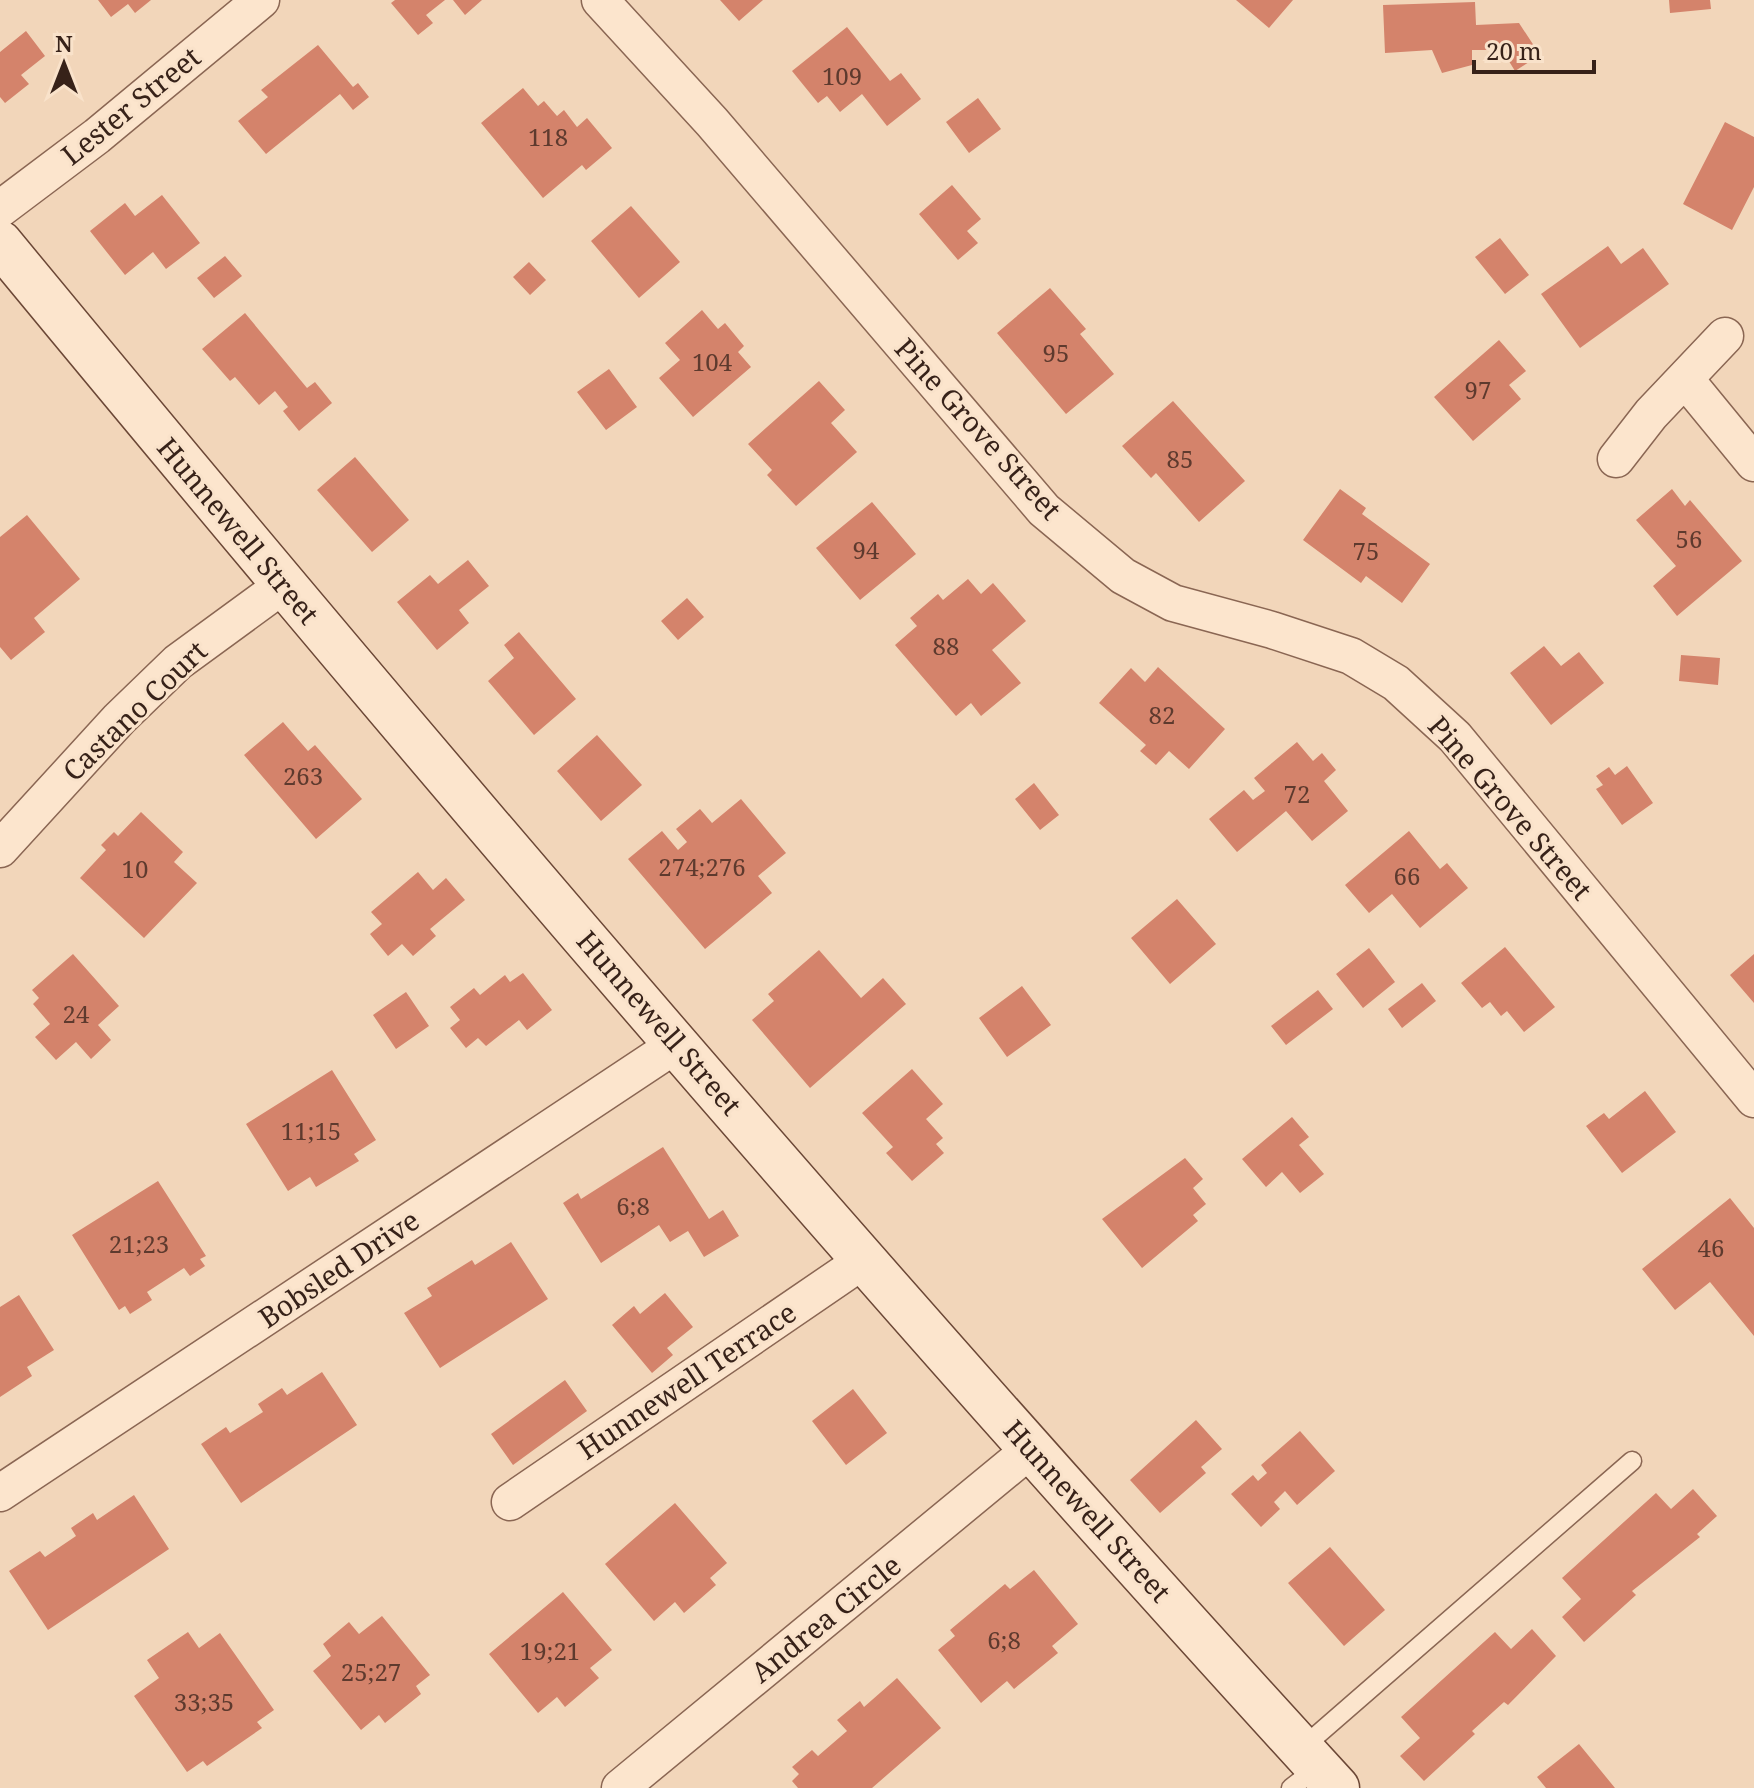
<svg xmlns="http://www.w3.org/2000/svg" width="1754" height="1788" viewBox="0 0 1754 1788" font-family="'Noto Serif',serif">
<rect width="100%" height="100%" fill="#f2d6ba"/>
<!-- building -->
<path fill="#d4836b" d="M98,0H151L135,13L128,4L111,17Z
M395,0H445L426,15L433,23L418,35L391,3Z
M453,0H482L465,15Z
M720,0H763L739,21Z
M1236,0H1293L1269,28Z
M1669,0H1710L1711,9L1670,13Z
M1475,2L1476,25L1519,23L1540,55L1515,71L1502,50H1472V65L1442,73L1432,50L1385,53L1383,5Z
M847,27L890,81L901,73L921,99L887,126L862,94L840,112L827,96L818,103L792,71Z
M26,31L45,56L21,75L29,84L5,103L0,97V52Z
M318,45L353,87L358,83L369,97L353,110L340,94L266,154L238,121L268,97L261,90Z
M523,88L538,106L544,101L557,116L564,110L577,127L587,118L612,148L586,170L582,165L543,198L481,123Z
M978,98L1001,129L969,153L946,122Z
M1725,122L1754,137V187L1732,230L1683,204Z
M952,185L981,219L967,231L978,243L958,260L919,214Z
M162,195L200,243L166,269L153,252L125,275L90,231L125,203L135,216Z
M631,206L680,262L639,298L591,241Z
M1500,238L1529,275L1505,294L1475,257Z
M1608,246L1621,264L1643,248L1669,284L1580,348L1541,294Z
M225,256L242,276L214,298L197,278Z
M529,262L546,280L530,295L513,277Z
M1050,288L1086,329L1080,334L1114,374L1066,414L997,333Z
M702,310L718,329L725,323L744,346L738,352L751,367L693,417L659,378L680,360L665,343Z
M245,313L307,388L315,382L332,403L299,431L283,411L288,407L275,391L259,405L235,377L230,381L202,349Z
M1499,340L1526,371L1509,385L1521,399L1473,441L1434,397Z
M609,369L637,407L606,430L577,392Z
M819,381L845,410L831,423L857,452L796,506L767,475L772,470L748,444Z
M1173,401L1245,481L1199,522L1156,473L1151,478L1122,446Z
M355,457L409,520L372,552L317,490Z
M1340,489L1366,508L1362,514L1430,564L1402,603L1366,576L1361,583L1303,540Z
M1672,489L1685,506L1690,500L1742,561L1677,616L1653,586L1676,566L1636,520Z
M872,502L916,554L860,600L816,548Z
M27,515L80,579L34,618L45,632L11,660L0,647V537Z
M468,560L489,586L459,610L469,623L437,650L397,602L430,575L438,584Z
M968,579L981,594L993,583L1026,621L992,650L1021,683L981,716L971,703L956,716L895,645L917,626L910,618L938,594L943,600Z
M687,598L704,617L678,640L661,621Z
M519,632L576,699L534,735L488,681L514,658L504,645Z
M1544,646L1561,666L1579,652L1604,683L1551,725L1510,673Z
M1681,655L1720,658L1718,685L1679,681Z
M1158,667L1225,729L1189,769L1169,751L1156,765L1140,751L1146,745L1099,703L1131,668L1145,682Z
M283,722L308,751L315,745L362,799L316,839L244,755Z
M597,735L642,785L601,821L557,771Z
M1297,742L1313,761L1322,753L1336,770L1324,781L1348,811L1312,841L1286,811L1237,852L1209,819L1244,790L1253,800L1265,791L1254,778Z
M1627,766L1653,803L1622,825L1596,789L1603,785L1596,776L1609,767L1615,775Z
M1034,783L1059,815L1040,830L1015,799Z
M741,799L786,853L758,876L772,893L705,949L628,859L662,831L678,850L687,842L676,829L700,809L712,823Z
M141,812L183,852L174,862L197,883L144,938L80,878L106,850L101,845L114,832L118,836Z
M1409,831L1440,869L1447,863L1468,888L1420,928L1392,894L1369,913L1345,885Z
M418,872L433,890L446,878L465,900L430,929L436,936L413,956L402,944L388,956L370,934L382,924L371,912Z
M1177,899L1216,944L1170,984L1131,938Z
M1505,947L1555,1007L1524,1032L1507,1011L1501,1016L1490,1002L1482,1008L1461,983Z
M1369,948L1395,982L1363,1008L1336,974Z
M819,950L861,998L883,978L906,1004L810,1088L752,1020L774,1001L768,994Z
M73,954L119,1006L98,1025L111,1040L91,1059L76,1042L56,1060L35,1037L50,1024L33,1004L39,998L32,990Z
M1754,954V1003L1730,975Z
M523,973L552,1010L527,1030L519,1020L486,1046L478,1038L466,1048L450,1028L460,1020L450,1007L474,988L480,995L505,975L510,982Z
M1422,983L1436,1001L1402,1028L1388,1009Z
M1022,986L1051,1025L1007,1057L979,1018Z
M1318,990L1333,1009L1286,1045L1271,1026Z
M406,992L429,1026L396,1049L373,1015Z
M912,1069L943,1104L926,1119L943,1138L936,1144L944,1153L912,1181L886,1153L893,1147L862,1113Z
M332,1070L376,1140L354,1154L359,1161L316,1187L310,1177L288,1191L246,1124Z
M1645,1091L1676,1132L1622,1173L1586,1126L1604,1113L1609,1119Z
M1292,1117L1309,1137L1299,1145L1324,1174L1300,1193L1282,1172L1266,1187L1242,1159Z
M663,1147L709,1219L723,1210L739,1236L704,1257L688,1231L670,1242L659,1225L601,1263L563,1203L578,1193L581,1199Z
M1185,1158L1203,1179L1193,1188L1206,1204L1193,1215L1198,1221L1142,1268L1102,1219Z
M158,1181L206,1256L200,1259L205,1266L190,1276L184,1268L147,1292L152,1300L130,1314L125,1306L119,1310L72,1235Z
M1730,1198L1754,1228V1336L1710,1282L1675,1310L1642,1269Z
M511,1242L548,1299L440,1368L404,1313L432,1296L427,1288L472,1260L475,1265Z
M665,1293L693,1327L667,1348L673,1355L652,1373L612,1325L634,1306L640,1314Z
M19,1295L54,1350L27,1367L32,1376L0,1397V1307Z
M322,1372L357,1425L241,1503L201,1444L226,1427L230,1433L263,1412L258,1404L282,1388L287,1395Z
M565,1380L587,1411L513,1465L491,1434Z
M853,1389L887,1433L846,1465L812,1421Z
M1196,1420L1222,1449L1201,1467L1206,1473L1160,1513L1130,1480Z
M1300,1431L1335,1471L1297,1505L1285,1491L1274,1502L1280,1509L1261,1527L1231,1494L1253,1475L1258,1481L1267,1473L1261,1465Z
M1693,1489L1717,1516L1697,1534L1700,1537L1632,1591L1636,1595L1584,1642L1562,1617L1581,1599L1562,1578L1656,1493L1671,1509Z
M134,1495L169,1549L48,1630L9,1571L40,1551L45,1557L76,1536L71,1528L93,1513L97,1520Z
M675,1503L727,1563L710,1578L716,1585L684,1613L675,1602L654,1621L605,1564Z
M1330,1547L1385,1610L1344,1646L1288,1583Z
M1034,1570L1078,1624L1052,1646L1058,1653L1014,1689L1007,1681L981,1703L938,1650L955,1636L950,1630L1005,1584L1010,1589Z
M563,1592L612,1650L590,1668L599,1678L565,1707L557,1697L538,1713L489,1654Z
M382,1616L430,1675L416,1686L421,1694L385,1723L379,1715L361,1730L313,1671L331,1656L323,1644L349,1622L359,1634Z
M1532,1629L1556,1656L1508,1705L1504,1702L1472,1731L1475,1734L1424,1781L1400,1756L1420,1738L1401,1717L1495,1632L1511,1649Z
M188,1632L199,1648L220,1633L274,1710L257,1722L262,1728L207,1766L203,1761L187,1772L134,1696L159,1678L147,1660Z
M897,1678L941,1728L872,1788H798L792,1781L799,1774L792,1767L812,1750L818,1756L847,1731L837,1720L860,1701L864,1707Z
M1579,1744L1615,1788H1546L1537,1777Z"/>
<g fill="none" stroke-linecap="round" stroke-linejoin="round">
<!-- service casing -->
<g stroke="#8a6653" stroke-width="21">
<path id="service" d="M1301,1749L1632,1461
M1291,1788L1318,1767"/>
</g>
<!-- minor casing -->
<g stroke="#8a6653" stroke-width="39">
<path id="minor" d="M600,0L712,122L1044,510L1123,576L1173,603L1272,630L1351,656L1396,683L1455,737L1754,1099
M0,209L97,136L261,0
M1685,379L1754,463
M1616,459L1651,414L1725,336
M0,849L119,719L178,662L282,586
M0,1493L677,1044
M510,1502L864,1260
M620,1788L1031,1449"/>
</g>
<!-- secondary casing -->
<g stroke="#6b4736" stroke-width="47">
<path id="secondary" d="M0,243C433,768 877,1286 1337,1788"/>
</g>
<!-- service -->
<use href="#service" stroke="#fce5cd" stroke-width="18"/>
<!-- minor -->
<use href="#minor" stroke="#fce5cd" stroke-width="36"/>
<!-- secondary -->
<use href="#secondary" stroke="#fce5cd" stroke-width="44"/>
</g>
<g text-anchor="middle" stroke-width="6" stroke-linejoin="round" paint-order="stroke">
<!-- number labels -->
<g font-size="24" fill="#5e3a2e">
<text x="842" y="85">109</text>
<text x="548" y="146">118</text>
<text x="1056" y="362">95</text>
<text x="712" y="371">104</text>
<text x="1478" y="399">97</text>
<text x="1180" y="468">85</text>
<text x="1689" y="548">56</text>
<text x="866" y="559">94</text>
<text x="1366" y="560">75</text>
<text x="946" y="655">88</text>
<text x="1162" y="724">82</text>
<text x="303" y="785">263</text>
<text x="1297" y="803">72</text>
<text x="702" y="876">274;276</text>
<text x="135" y="878">10</text>
<text x="1407" y="885">66</text>
<text x="76" y="1023">24</text>
<text x="311" y="1140">11;15</text>
<text x="633" y="1215">6;8</text>
<text x="139" y="1253">21;23</text>
<text x="1711" y="1257">46</text>
<text x="1004" y="1649">6;8</text>
<text x="550" y="1660">19;21</text>
<text x="371" y="1681">25;27</text>
<text x="204" y="1711">33;35</text>
</g>
<!-- street labels -->
<g font-size="28" fill="#372219" stroke="#f9e2ca">
<text transform="translate(131 106) rotate(-39)" y="10">Lester Street</text>
<text transform="translate(978 429) rotate(48)" y="10">Pine Grove Street</text>
<text transform="translate(238 531) rotate(50)" y="10">Hunnewell Street</text>
<text transform="translate(135 711) rotate(-44)" y="10">Castano Court</text>
<text transform="translate(1510 808) rotate(49)" y="10">Pine Grove Street</text>
<text transform="translate(659 1023) rotate(49)" y="10">Hunnewell Street</text>
<text transform="translate(339 1269) rotate(-34)" y="10">Bobsled Drive</text>
<text transform="translate(687 1381) rotate(-34)" y="10">Hunnewell Terrace</text>
<text transform="translate(1087 1511) rotate(48)" y="10">Hunnewell Street</text>
<text transform="translate(826 1619) rotate(-39)" y="10">Andrea Circle</text>
</g>
</g>
<!-- north arrow -->
<g transform="translate(64 64)" stroke="#f9e2ca" stroke-width="6" paint-order="stroke">
<path d="M0-6L14 30L0 20L-14 30Z" fill="#372219"/>
<text y="-12" font-size="22" font-weight="bold" text-anchor="middle" fill="#372219">N</text>
</g>
<!-- scale -->
<path d="M1474 60v12h120v-12" fill="none" stroke="#372219" stroke-width="4"/>
<text x="1486" y="60" font-size="24" fill="#372219" stroke="#f9e2ca" stroke-width="6" paint-order="stroke">20 m</text>
</svg>
